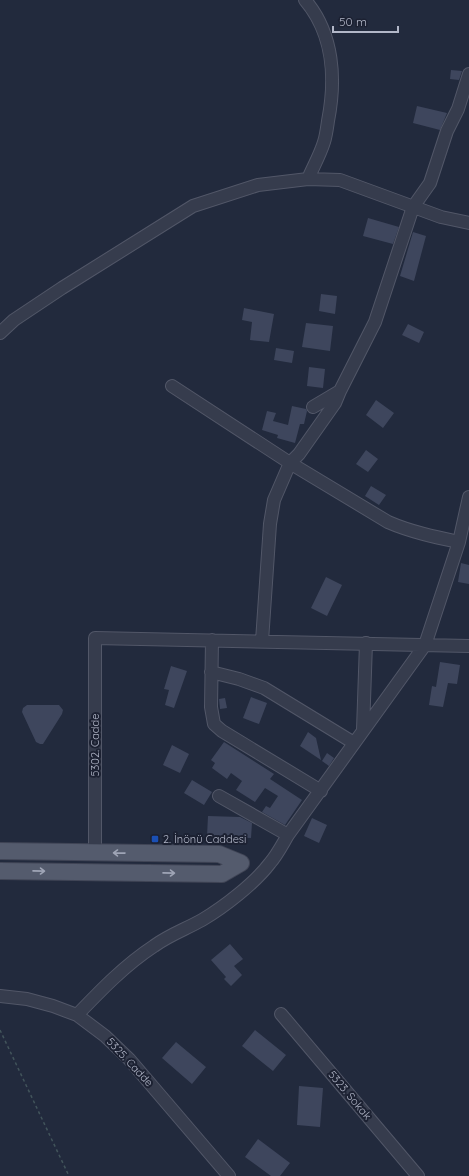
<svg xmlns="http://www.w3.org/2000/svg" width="469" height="1176" viewBox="0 0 469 1176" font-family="Quicksand,sans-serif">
<rect width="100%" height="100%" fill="#222a3d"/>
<!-- building -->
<path fill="#3e465d" d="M451,70L462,71L459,80L450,79Z
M417,106L447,113L440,130L413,123Z
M368,218L399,227L393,244L363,236Z
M413,232L426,236L414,281L400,276Z
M321,294L337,296L335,314L319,311Z
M244,308L274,314L269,342L250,340L252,322L242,320Z
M306,323L333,326L330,351L302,347Z
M408,324L424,332L419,343L402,335Z
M276,348L294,351L292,363L274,360Z
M309,367L325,369L323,388L307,386Z
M376,400L394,413L383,428L366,415Z
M292,406L306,409L307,411L304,424H300L295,443L277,438L278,435L262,430L267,411L276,413L273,421L288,425Z
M366,450L378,459L368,472L356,464Z
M371,486L386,495L379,505L365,496Z
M461,563L469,565V584L458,582Z
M326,577L342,585L327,616L311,608Z
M440,662L460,665L457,684L448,683L443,707L429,705L432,686L436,687Z
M171,666L187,671L174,708L165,705L169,690L164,689Z
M251,697L267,703L259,724L243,718Z
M225,698L227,708L220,709L219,699Z
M27,705H59L63,710L62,714L43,744H40L36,742L22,712L23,708Z
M308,732L316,738L321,760L300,746Z
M224,742L274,774L270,779L302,800L285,825L262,812L266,806L270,808L278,796L265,788L255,802L236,790L242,781L231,773L227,779L212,768L215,763L211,760Z
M172,745L189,754L180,773L163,765Z
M327,753L334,758L329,766L322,761Z
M192,780L212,792L204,805L184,793Z
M208,816L240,817L252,823L251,838L207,836Z
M312,818L327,825L319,843L304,836Z
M230,944L243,959L234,966L242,975L231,986L224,979L226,977L211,960Z
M255,1030L286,1055L273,1071L242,1046Z
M176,1042L206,1067L192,1084L162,1058Z
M299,1086L323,1088L320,1127L297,1125Z
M258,1139L290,1163L280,1176H271L245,1157Z"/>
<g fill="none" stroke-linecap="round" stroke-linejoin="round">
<!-- minor casing -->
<g stroke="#525768" stroke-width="14">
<path id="minor" d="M305,0C334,34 336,80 328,121C327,128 326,136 324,142C320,155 313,167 308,179
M0,333L14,320L62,288L193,206L258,185L308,179L340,180L441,217L469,223
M172,386L290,463L388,522C411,532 435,537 459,542
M313,407L340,391L375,322L413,207L430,183L447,131L458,109L469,74
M212,640L211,707L214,724L222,731L321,791
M262,641L270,524L274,500L290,463L299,454L335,403L340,391
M211,672L239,679L264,688L354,743
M363,730L366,643
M219,796L288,835
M95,852V638L469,646
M0,996L27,999L53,1006L77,1015L105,1036L129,1059L229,1176
M281,1014L418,1176
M77,1015C101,990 125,965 154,946C169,935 186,929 202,920C224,907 255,883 270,863C277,855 282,845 288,835L425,645L459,542L469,497"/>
</g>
<!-- major casing -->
<g stroke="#404556" stroke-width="18">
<path id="major" d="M0,851L219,854L241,863L222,874L0,871"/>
</g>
<!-- path -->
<path stroke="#42545b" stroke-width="1.5" stroke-dasharray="3 3" stroke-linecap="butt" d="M0,1030L69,1176"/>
<!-- minor -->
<use href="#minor" stroke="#363c4d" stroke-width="12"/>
<!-- major -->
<use href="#major" stroke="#545b6d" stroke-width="16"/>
</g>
<!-- one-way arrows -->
<defs><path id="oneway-shaft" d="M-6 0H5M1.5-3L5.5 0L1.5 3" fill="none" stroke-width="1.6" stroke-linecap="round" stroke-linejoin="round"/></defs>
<g stroke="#9fa5b6">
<use href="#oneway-shaft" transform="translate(119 853) rotate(-179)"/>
<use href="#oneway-shaft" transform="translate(39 871) rotate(1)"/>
<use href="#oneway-shaft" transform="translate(169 873) rotate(1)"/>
</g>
<!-- markers -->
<rect fill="#1a4fb4" stroke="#1c2132" stroke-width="1.5" x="151" y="835" width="8" height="8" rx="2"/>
<g text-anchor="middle" stroke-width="4" stroke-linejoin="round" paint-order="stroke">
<!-- street labels -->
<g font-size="11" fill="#b2b7c8" stroke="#1c2132">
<text transform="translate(95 745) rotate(-90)" y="4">5302. Cadde</text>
<text transform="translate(130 1062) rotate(47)" y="4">5325. Cadde</text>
<text transform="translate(350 1095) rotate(50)" y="4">5323. Sokak</text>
</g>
<!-- poi labels -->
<g font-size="11" fill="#b2b7c8" stroke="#1c2132" text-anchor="start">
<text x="163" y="843">2. İnönü Caddesi</text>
</g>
</g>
<!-- scale -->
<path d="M333 26v6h65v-6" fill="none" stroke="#b2b7c8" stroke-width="2"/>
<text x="339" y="26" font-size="12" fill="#b2b7c8" stroke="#1c2132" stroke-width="3" paint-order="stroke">50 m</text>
</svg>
